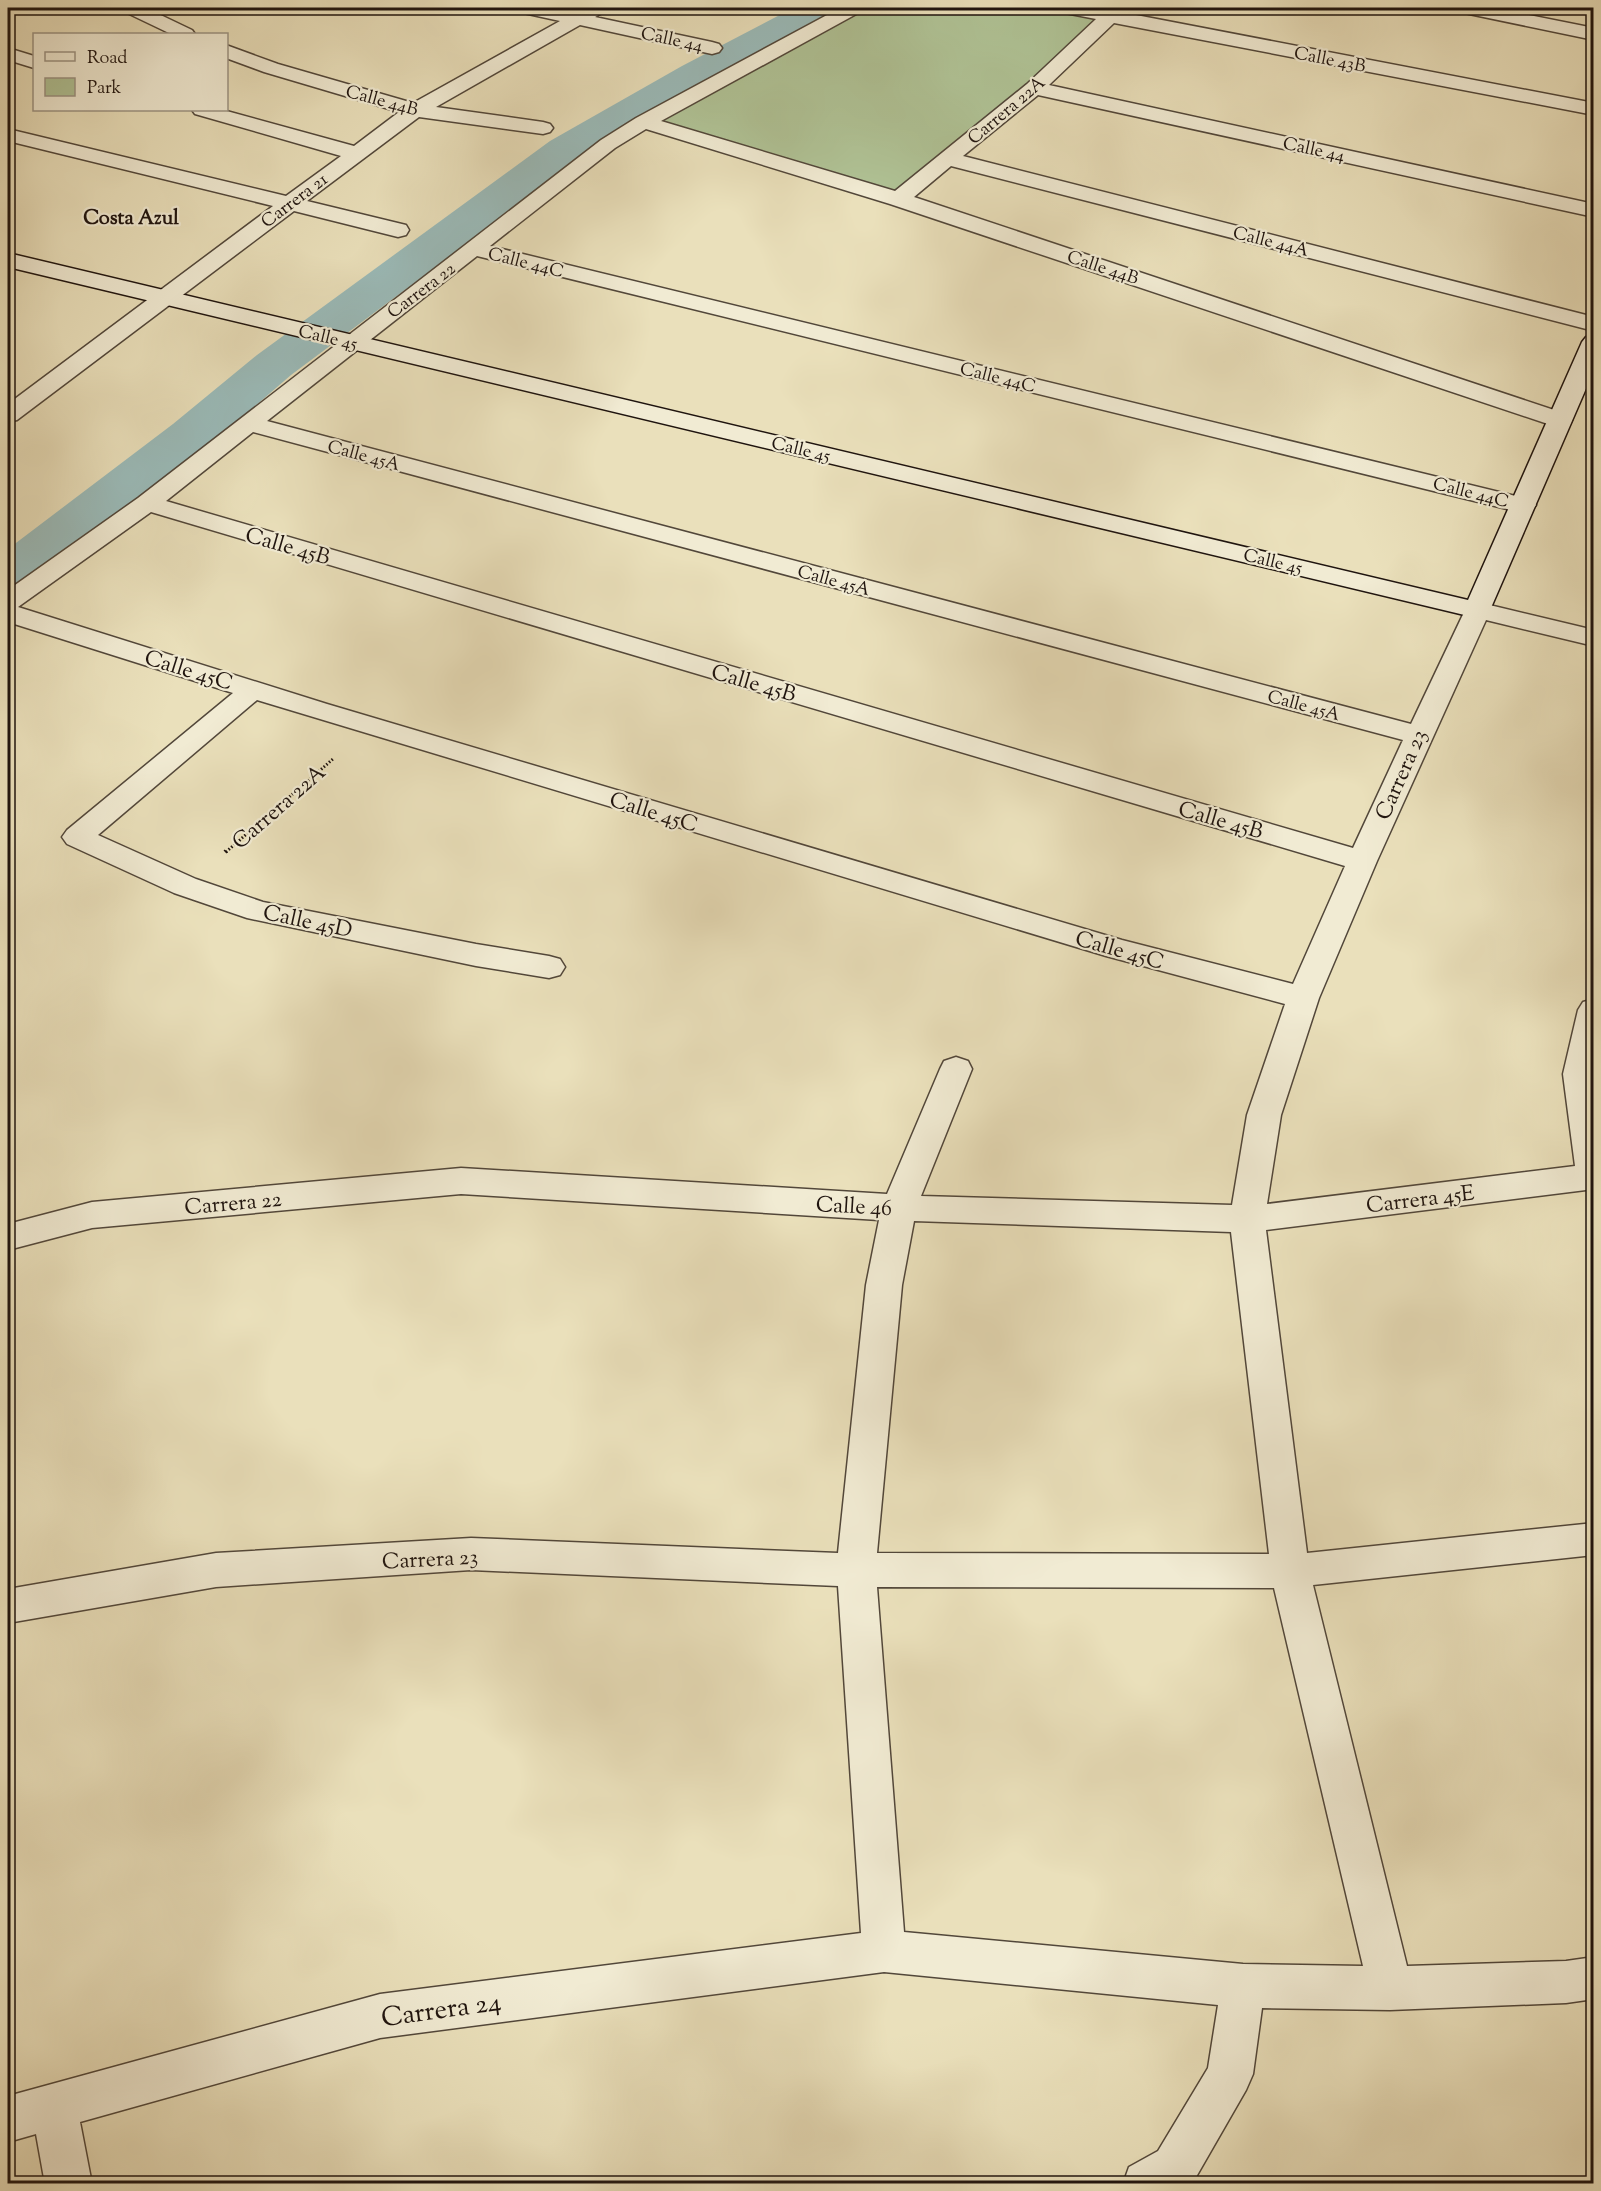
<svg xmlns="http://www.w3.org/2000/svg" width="1601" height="2191" viewBox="0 0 1601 2191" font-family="'Sorts Mill Goudy',serif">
<rect width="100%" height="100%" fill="#eae0bb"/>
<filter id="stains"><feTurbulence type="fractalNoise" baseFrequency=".00333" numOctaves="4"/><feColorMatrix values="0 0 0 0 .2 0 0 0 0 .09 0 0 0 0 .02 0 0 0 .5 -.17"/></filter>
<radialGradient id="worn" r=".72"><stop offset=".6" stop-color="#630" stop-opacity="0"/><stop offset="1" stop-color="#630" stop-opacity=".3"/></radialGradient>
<!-- green -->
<path fill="#b0c396" stroke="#686c52" stroke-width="1.5" d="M853,8H1067L1110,16L898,199L643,122Z"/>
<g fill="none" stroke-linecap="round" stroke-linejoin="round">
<!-- canal -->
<path fill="#9bbbb9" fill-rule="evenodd" d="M793,8H840L835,16L710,84L580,159L291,375L209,446L27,585L8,590V549L173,424L257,355L550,141L682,66Z"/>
<!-- street casing -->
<g stroke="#52473a" stroke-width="3">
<path id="street" d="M122,8H146L192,30L195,34H171L125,12Z
M516,8H550L575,13L584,8H606L604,12L595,17L712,42L719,44L722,48L719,52L712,54L580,25L436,107L543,122L550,124L553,128L550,132L543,134L419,117L307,201L406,225L409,230L406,235L398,237L294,211L17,420L8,422V404L273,206L8,141V129L286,196L341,156L195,114L192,110H223L354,146L399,112L264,72L226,58V45L278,64L413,103L560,21L519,12Z
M840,8H863L860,12L661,121L895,191L1027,84L1096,19L1060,12L1058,8H1094L1110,10L1594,103V115L1114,23L1049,85L1594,204V217L1038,95L963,156L1594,317V331L951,166L914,197L1569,415L1572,420L1569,425L1560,427L1551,425L890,204L646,129L615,148L490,246L1532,500L1536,505L1532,510L1523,513L477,256L267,421L1411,724L1468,604L1477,602L1594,630V646L1486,620L1377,861L1319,998L1281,1115L1267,1204L1575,1166L1563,1074L1578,1010L1583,1002L1594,999V1189L1266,1230L1307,1553L1594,1523V1555L1313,1585L1407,1966L1566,1961L1594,1957V1999L1566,2003L1390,2010L1262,2008L1253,2074L1246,2090L1192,2184H1123L1129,2167L1158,2151L1208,2068L1218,2005L884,1972L380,2038L80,2122L92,2184H45L36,2134L8,2142V2096L380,1994L861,1933L838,1586L471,1570L216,1587L8,1623V1589L216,1553L471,1538L838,1553L866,1285L879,1220L461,1194L92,1228L8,1250V1224L92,1202L461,1168L887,1194L940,1069L944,1061L956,1057L968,1061L972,1069L921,1196L1232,1205L1247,1115L1285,1004L1106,956L257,700L98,835L196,879L263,902L476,944L549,956L560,959L565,967L560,975L549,978L476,966L247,918L174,893L67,844L62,837L67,830L233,693L8,622V590L138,498L601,140L636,118ZM253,432L1403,740L1353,848L166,501ZM151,512L1345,866L1293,984L1122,940L327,704L18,607ZM914,1221L1231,1232L1269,1554L877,1553L902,1285ZM877,1587L1274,1588L1363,1966L1243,1964L904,1932Z
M1459,8H1494L1594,28V40L1469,14L1462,12Z
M8,48L34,56V68L8,60Z"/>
</g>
<!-- secondary casing -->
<g stroke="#1f140f" stroke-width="3">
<path id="secondary" d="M8,253L1468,600L1582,342L1586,337L1594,335V370L1490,610L1486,616L1477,618L8,267Z"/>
</g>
<!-- path-far1 -->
<path stroke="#1f140f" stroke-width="3" stroke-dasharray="1.5 2" stroke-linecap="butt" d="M226,852L333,759"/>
<!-- path -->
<path stroke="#1f140f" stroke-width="4" stroke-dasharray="1.5 3" stroke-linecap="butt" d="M225,852L227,850"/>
<!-- street -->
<use href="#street" fill="#f1ebd3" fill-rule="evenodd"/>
<!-- secondary -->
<use href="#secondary" fill="#f1ebd3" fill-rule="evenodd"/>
</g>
<g text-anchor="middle" stroke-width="4.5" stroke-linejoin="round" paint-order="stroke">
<!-- far-street labels -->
<g font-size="18" fill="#1f140f" stroke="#f1ebd3">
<text transform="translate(672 39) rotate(12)" y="6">Calle 44</text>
<text transform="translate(1330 59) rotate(11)" y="6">Calle 43B</text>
<text transform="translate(382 100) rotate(15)" y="6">Calle 44B</text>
<text transform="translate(1006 110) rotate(-40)" y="6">Carrera 22A</text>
<text transform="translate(1314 149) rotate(12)" y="6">Calle 44</text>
<text transform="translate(294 200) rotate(-37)" y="6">Carrera 21</text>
<text transform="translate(1271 241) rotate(14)" y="6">Calle 44A</text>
<text transform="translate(526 262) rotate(14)" y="6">Calle 44C</text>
<text transform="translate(1103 267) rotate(18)" y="6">Calle 44B</text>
<text transform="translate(421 290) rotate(-37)" y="6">Carrera 22</text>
<text transform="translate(328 337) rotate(13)" y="6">Calle 45</text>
<text transform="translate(998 377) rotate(14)" y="6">Calle 44C</text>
<text transform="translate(801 449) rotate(13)" y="6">Calle 45</text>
<text transform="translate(364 455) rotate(15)" y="6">Calle 45A</text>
<text transform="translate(1471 492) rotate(14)" y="6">Calle 44C</text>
<text transform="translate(1273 561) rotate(13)" y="6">Calle 45</text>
<text transform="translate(834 580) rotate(15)" y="6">Calle 45A</text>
<text transform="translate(1304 705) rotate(15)" y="6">Calle 45A</text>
</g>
<!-- far-neighbourhood labels -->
<g font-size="20" font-weight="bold" fill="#1f140f" stroke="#f1ebd3">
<text x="131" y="224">Costa Azul</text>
</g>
<!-- street labels -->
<g font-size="22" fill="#1f140f" stroke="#f1ebd3">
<text transform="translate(288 545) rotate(16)" y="8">Calle 45B</text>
<text transform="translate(189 669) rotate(17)" y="8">Calle 45C</text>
<text transform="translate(754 682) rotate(16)" y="8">Calle 45B</text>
<text transform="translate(1400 774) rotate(-66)" y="8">Carrera 23</text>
<text transform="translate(278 806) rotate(-41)" y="8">Carrera 22A</text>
<text transform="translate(654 811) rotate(17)" y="8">Calle 45C</text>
<text transform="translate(1221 819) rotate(16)" y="8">Calle 45B</text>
<text transform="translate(308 920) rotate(12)" y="8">Calle 45D</text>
<text transform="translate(1120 949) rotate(16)" y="8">Calle 45C</text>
<text transform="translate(1420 1198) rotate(-7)" y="8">Carrera 45E</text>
<text transform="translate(233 1202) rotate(-5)" y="8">Carrera 22</text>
<text transform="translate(854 1205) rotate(3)" y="8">Calle 46</text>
<text transform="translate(430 1558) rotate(-3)" y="8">Carrera 23</text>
</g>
<!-- near-street labels -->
<g font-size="27" fill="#1f140f" stroke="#f1ebd3">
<text transform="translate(441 2009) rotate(-8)" y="9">Carrera 24</text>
</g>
</g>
<!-- margin -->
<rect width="1601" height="2191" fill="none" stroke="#eae0bb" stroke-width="30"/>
<rect x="9" y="9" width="1583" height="2173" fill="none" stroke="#1f140f" stroke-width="3"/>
<rect x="15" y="15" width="1571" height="2161" fill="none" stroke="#1f140f" stroke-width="1.5"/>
<!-- legend -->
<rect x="33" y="33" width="195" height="78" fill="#f1ebd3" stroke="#9d9585" stroke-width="1.5"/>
<rect x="45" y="52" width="30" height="9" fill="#f1ebd3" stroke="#9d9585" stroke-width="1.5"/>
<text x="87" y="63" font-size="18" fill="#1f140f">Road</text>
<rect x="45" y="78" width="30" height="18" fill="#b0c396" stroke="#9d9585" stroke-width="1.5"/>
<text x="87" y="93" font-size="18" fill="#1f140f">Park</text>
<rect width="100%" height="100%" filter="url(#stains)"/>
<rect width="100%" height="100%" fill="url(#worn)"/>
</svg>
